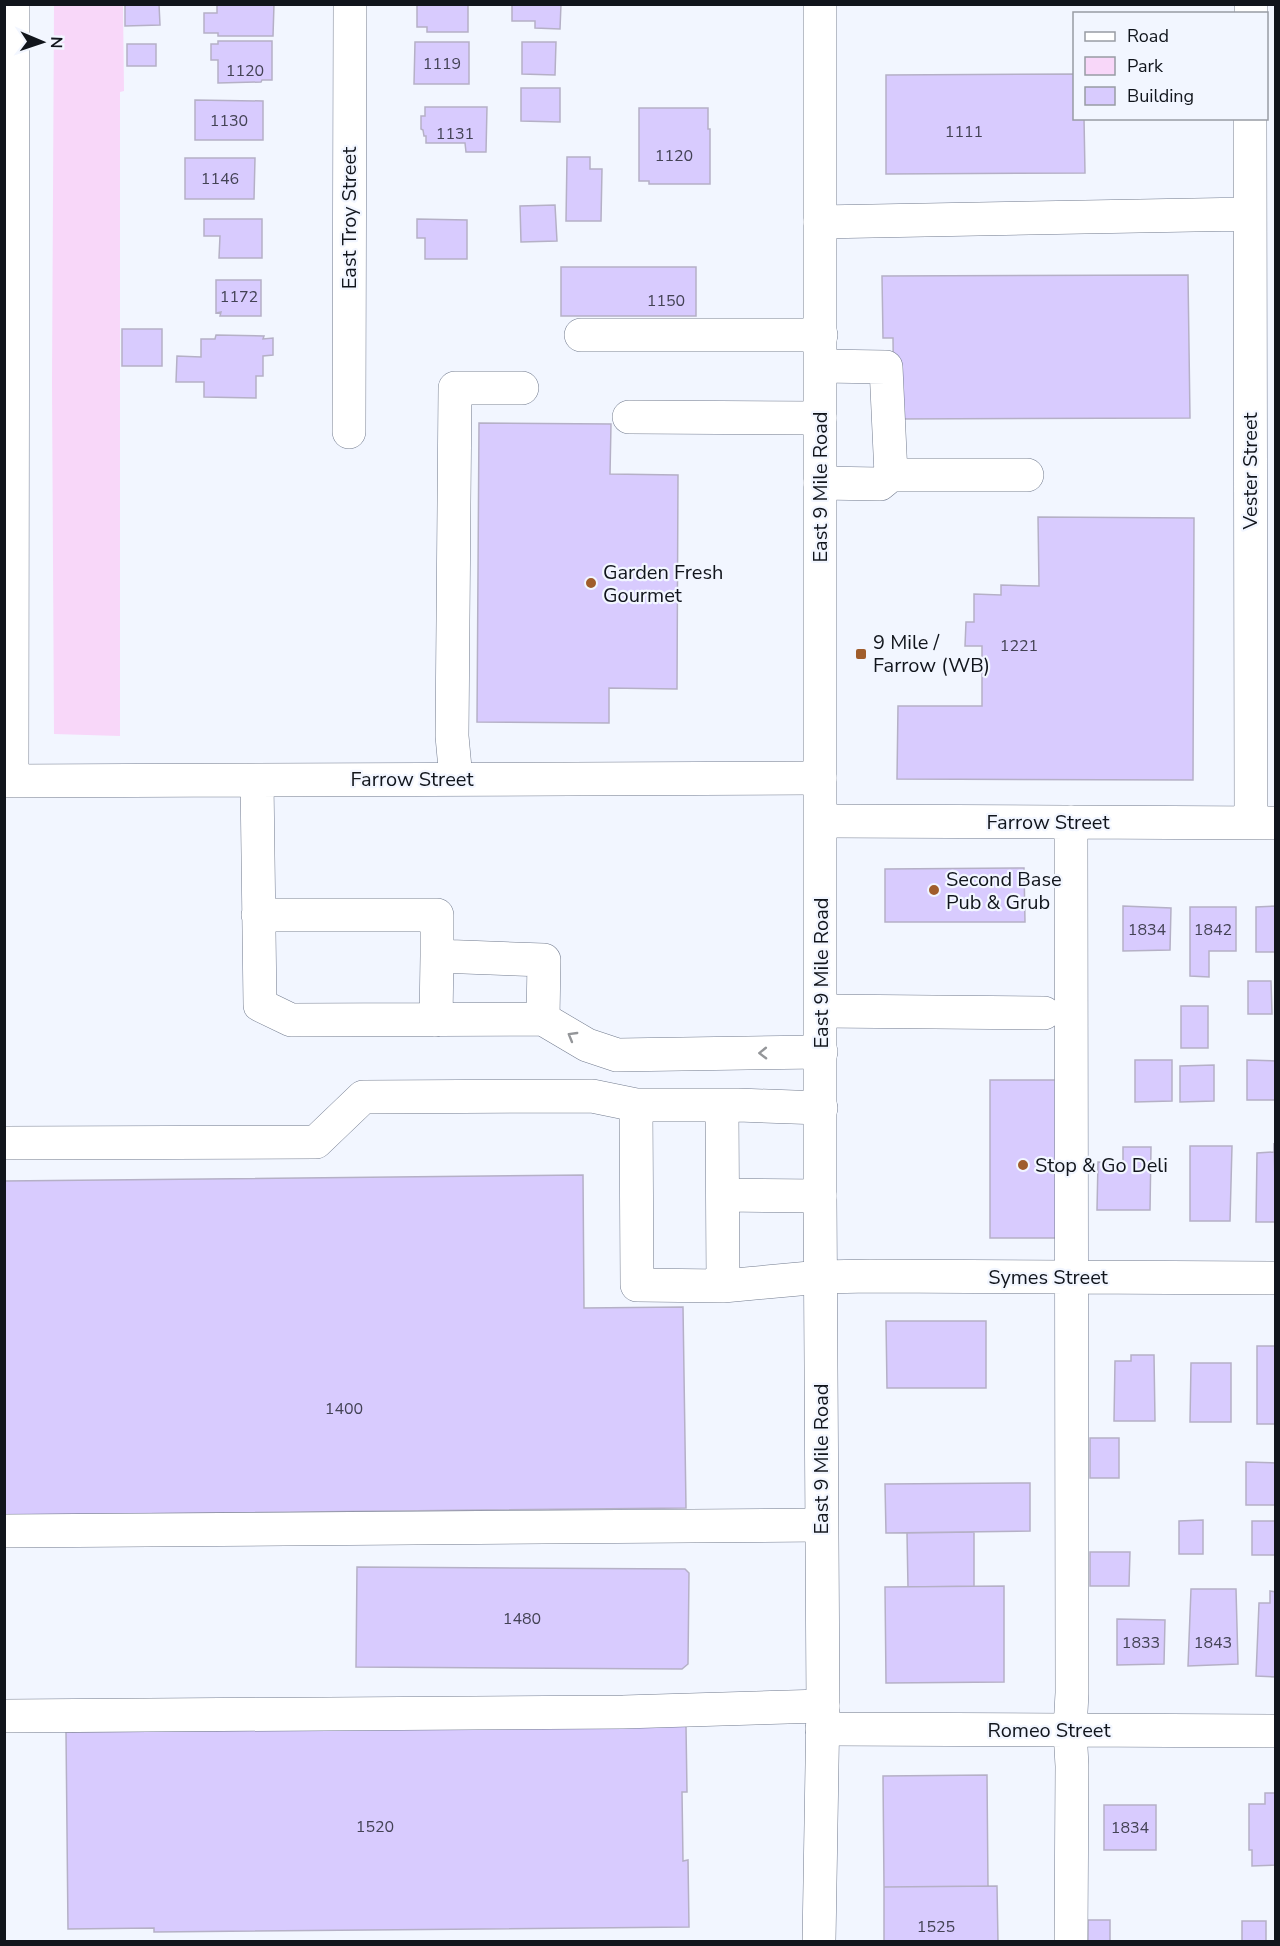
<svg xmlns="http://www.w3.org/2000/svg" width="1280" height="1946" viewBox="0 0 1280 1946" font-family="'Nunito Sans',sans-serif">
<rect width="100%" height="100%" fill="#f2f6ff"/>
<!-- green -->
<path fill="#f8d7f9" d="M54,5H123L124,91L120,92V736L54,734L52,383Z"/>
<!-- building -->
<path fill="#d8cbfe" stroke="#b5b0c6" stroke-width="1.5" d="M125,4H159L160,25L125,26Z
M217,4H274L273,36H218V33H204V13H217Z
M417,4H468V32H427V27H417Z
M512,4H561L560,29L535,28V21H512Z
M218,41H272V80H262L261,82L218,83V60H211V44H218Z
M415,42H469V84H414Z
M522,42H556L555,75L522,74Z
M127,44H156V66H127Z
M1074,74V118H1084L1085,173L886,174V75Z
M521,88H560V122L521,121Z
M195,100L263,101V140H195Z
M425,107H487L486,152H466L465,143H426V136H424L423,130L421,129V116H425Z
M639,108H708V129H710V184H649V181H639Z
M567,157H590V169H602L601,221H566Z
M185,158H255L254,199H185Z
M555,205L557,241L521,242L520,206Z
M204,219H262V258H219L220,236H204Z
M417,219L467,220V259H425V238H417Z
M561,267H696V316H561Z
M1188,275L1190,418L894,419L893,338H883L882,276Z
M216,280H261V316H220L221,312L216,313Z
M122,329H162V366H122Z
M216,335L264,336L263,339L273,338V355L263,356V376H256V398L204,397V382H176L177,356L201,357V339H215Z
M479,423L611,424L610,474L678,475L677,689L609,688V723L477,722Z
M1038,517L1194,518L1193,780L897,779L898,706H982V646H965L966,622H974V594L1001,595V585L1039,586Z
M1024,868L1025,922H885V869Z
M1123,906L1171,908L1170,950L1123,951Z
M1276,906V952H1256V907Z
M1190,907H1236V951H1209V977L1190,976Z
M1248,981H1271L1272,1014H1248Z
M1181,1006H1208V1048H1181Z
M1135,1060H1172V1101L1135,1102Z
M1247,1060L1276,1061L1275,1100H1247Z
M1214,1065V1101L1180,1102V1066Z
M990,1080H1058V1238H990Z
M1274,1143L1276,1222H1256L1257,1153L1274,1152Z
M1190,1146H1232L1230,1221H1190Z
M1123,1147H1151L1150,1210H1097L1098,1162L1123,1163Z
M583,1175L584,1308L683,1307L686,1508L4,1515V1181Z
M886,1321H986V1388H887Z
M1257,1346H1276V1424H1257Z
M1131,1355H1154L1155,1421H1114L1115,1361H1131Z
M1191,1363H1231V1422H1190Z
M1090,1438H1119V1478H1090Z
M1246,1462L1276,1463V1505H1246Z
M1030,1483V1531L886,1533L885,1484Z
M1203,1520V1554H1179V1521Z
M1252,1521H1276V1555H1252Z
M974,1532V1586L908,1587L907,1533Z
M1090,1552H1130L1129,1586H1090Z
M357,1567L685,1569L689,1573L688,1664L682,1669L356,1667Z
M1004,1586V1682L886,1683L885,1587Z
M1191,1589H1236L1238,1664L1188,1666Z
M1270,1591L1276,1592V1677L1256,1676L1259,1603H1270Z
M1117,1619L1165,1620L1164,1664L1117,1665Z
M686,1726L687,1792H682L683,1861L688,1860L689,1927L154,1932V1928L68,1929L66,1732Z
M987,1775L988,1886L884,1887L883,1776Z
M1265,1793H1276V1865L1252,1866V1850H1249V1804H1265Z
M1104,1805H1156V1850H1104Z
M997,1886L998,1942H884V1887Z
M1088,1920H1110V1942H1088Z
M1242,1921H1266V1942H1242Z"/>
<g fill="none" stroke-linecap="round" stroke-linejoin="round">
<!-- minor casing -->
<g stroke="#737c8f" stroke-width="34">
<path id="minor" d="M1251,14V4
M1250,118L1251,823
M820,222L1249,214
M581,335H821
M629,417L820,418
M349,432L350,4
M891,475H1027
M820,483L880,484L891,475L886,367L821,366
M456,779L452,736L455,388H522
M257,780L260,1005L291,1020L543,1019L587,1045L617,1055L821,1052
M4,781L820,778
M12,781L13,4
M821,821L1276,823
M1071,822L1072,1693L1070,1730L1072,1766L1071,1942
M258,915H437V956L544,960L543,1019
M821,1011L1044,1013
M436,1020L437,956
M636,1105L637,1285L723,1286L821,1277L870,1276L1276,1278
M722,1105L723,1286
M4,1143L316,1142L363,1097L592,1096L636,1105H738L821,1108
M723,1195L820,1196
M4,1531L821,1525
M4,1716L623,1712L823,1706
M822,1729L1276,1731"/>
</g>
<!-- major casing -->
<g stroke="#737c8f" stroke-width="34">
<path id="major" d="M819,1942L823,1706L820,1196V4"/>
</g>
<!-- minor -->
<use href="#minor" stroke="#fff" stroke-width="33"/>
<!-- major -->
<use href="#major" stroke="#fff" stroke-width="33"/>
</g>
<!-- one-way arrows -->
<defs><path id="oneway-chevron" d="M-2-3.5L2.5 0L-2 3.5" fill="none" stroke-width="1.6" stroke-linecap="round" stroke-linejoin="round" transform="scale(1.5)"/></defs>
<g stroke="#949699">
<use href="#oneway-chevron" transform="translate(572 1036) rotate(-150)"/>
<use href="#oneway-chevron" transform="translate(763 1053) rotate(179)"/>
</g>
<!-- markers -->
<g fill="#a05d2b" stroke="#f2f6ff" stroke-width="2">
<circle cx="591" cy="583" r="6"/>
<rect x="855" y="648" width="12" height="12" rx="3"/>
<circle cx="934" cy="890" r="6"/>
<circle cx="1023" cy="1165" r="6"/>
</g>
<g text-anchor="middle" stroke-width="4.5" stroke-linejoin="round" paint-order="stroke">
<!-- number labels -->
<g font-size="16" fill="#434254">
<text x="442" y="69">1119</text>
<text x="245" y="76">1120</text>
<text x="229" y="126">1130</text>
<text x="964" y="137">1111</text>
<text x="455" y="139">1131</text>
<text x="674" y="161">1120</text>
<text x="220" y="184">1146</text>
<text x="239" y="302">1172</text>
<text x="666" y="306">1150</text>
<text x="1019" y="651">1221</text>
<text x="1147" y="935">1834</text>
<text x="1213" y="935">1842</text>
<text x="344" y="1414">1400</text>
<text x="522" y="1624">1480</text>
<text x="1141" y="1648">1833</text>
<text x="1213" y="1648">1843</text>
<text x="375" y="1832">1520</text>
<text x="1130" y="1833">1834</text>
<text x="936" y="1932">1525</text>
</g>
<!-- street labels -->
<g font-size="20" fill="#11151c" stroke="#f2f6ff">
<text transform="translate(349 218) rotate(-90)" y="7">East Troy Street</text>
<text transform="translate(1250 471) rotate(-90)" y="7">Vester Street</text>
<text transform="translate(820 487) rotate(-90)" y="7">East 9 Mile Road</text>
<text x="412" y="786">Farrow Street</text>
<text x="1048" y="829">Farrow Street</text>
<text transform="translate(821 973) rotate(-90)" y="7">East 9 Mile Road</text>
<text x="1048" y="1284">Symes Street</text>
<text transform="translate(821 1459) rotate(-90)" y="7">East 9 Mile Road</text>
<text x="1049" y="1737">Romeo Street</text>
</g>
<!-- poi labels -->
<g font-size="20" fill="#11151c" stroke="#f2f6ff" text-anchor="start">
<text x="603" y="579">Garden Fresh<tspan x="603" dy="23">Gourmet</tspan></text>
<text x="873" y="649">9 Mile /<tspan x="873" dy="23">Farrow (WB)</tspan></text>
<text x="946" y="886">Second Base<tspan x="946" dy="23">Pub &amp; Grub</tspan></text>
<text x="1035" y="1172">Stop &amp; Go Deli</text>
</g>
</g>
<!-- border -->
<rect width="1280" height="1946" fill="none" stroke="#11151c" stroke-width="12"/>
<!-- legend -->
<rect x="1073" y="12" width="195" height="108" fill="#f2f6ff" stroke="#989ca4" stroke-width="1.5"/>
<rect x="1085" y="32" width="30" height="9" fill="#ffffff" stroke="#989ca4" stroke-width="1.5"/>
<text x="1127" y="42" font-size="18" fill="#11151c">Road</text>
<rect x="1085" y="57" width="30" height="18" fill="#f8d7f9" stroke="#989ca4" stroke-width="1.5"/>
<text x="1127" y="72" font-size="18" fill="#11151c">Park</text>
<rect x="1085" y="87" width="30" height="18" fill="#d8cbfe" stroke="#989ca4" stroke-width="1.5"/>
<text x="1127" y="102" font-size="18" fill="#11151c">Building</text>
<!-- north arrow -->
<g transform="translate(42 42) rotate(92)" stroke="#f2f6ff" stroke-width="4.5" paint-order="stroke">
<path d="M0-4.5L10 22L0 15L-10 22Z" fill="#11151c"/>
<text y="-9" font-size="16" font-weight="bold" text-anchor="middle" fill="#11151c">N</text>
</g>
</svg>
